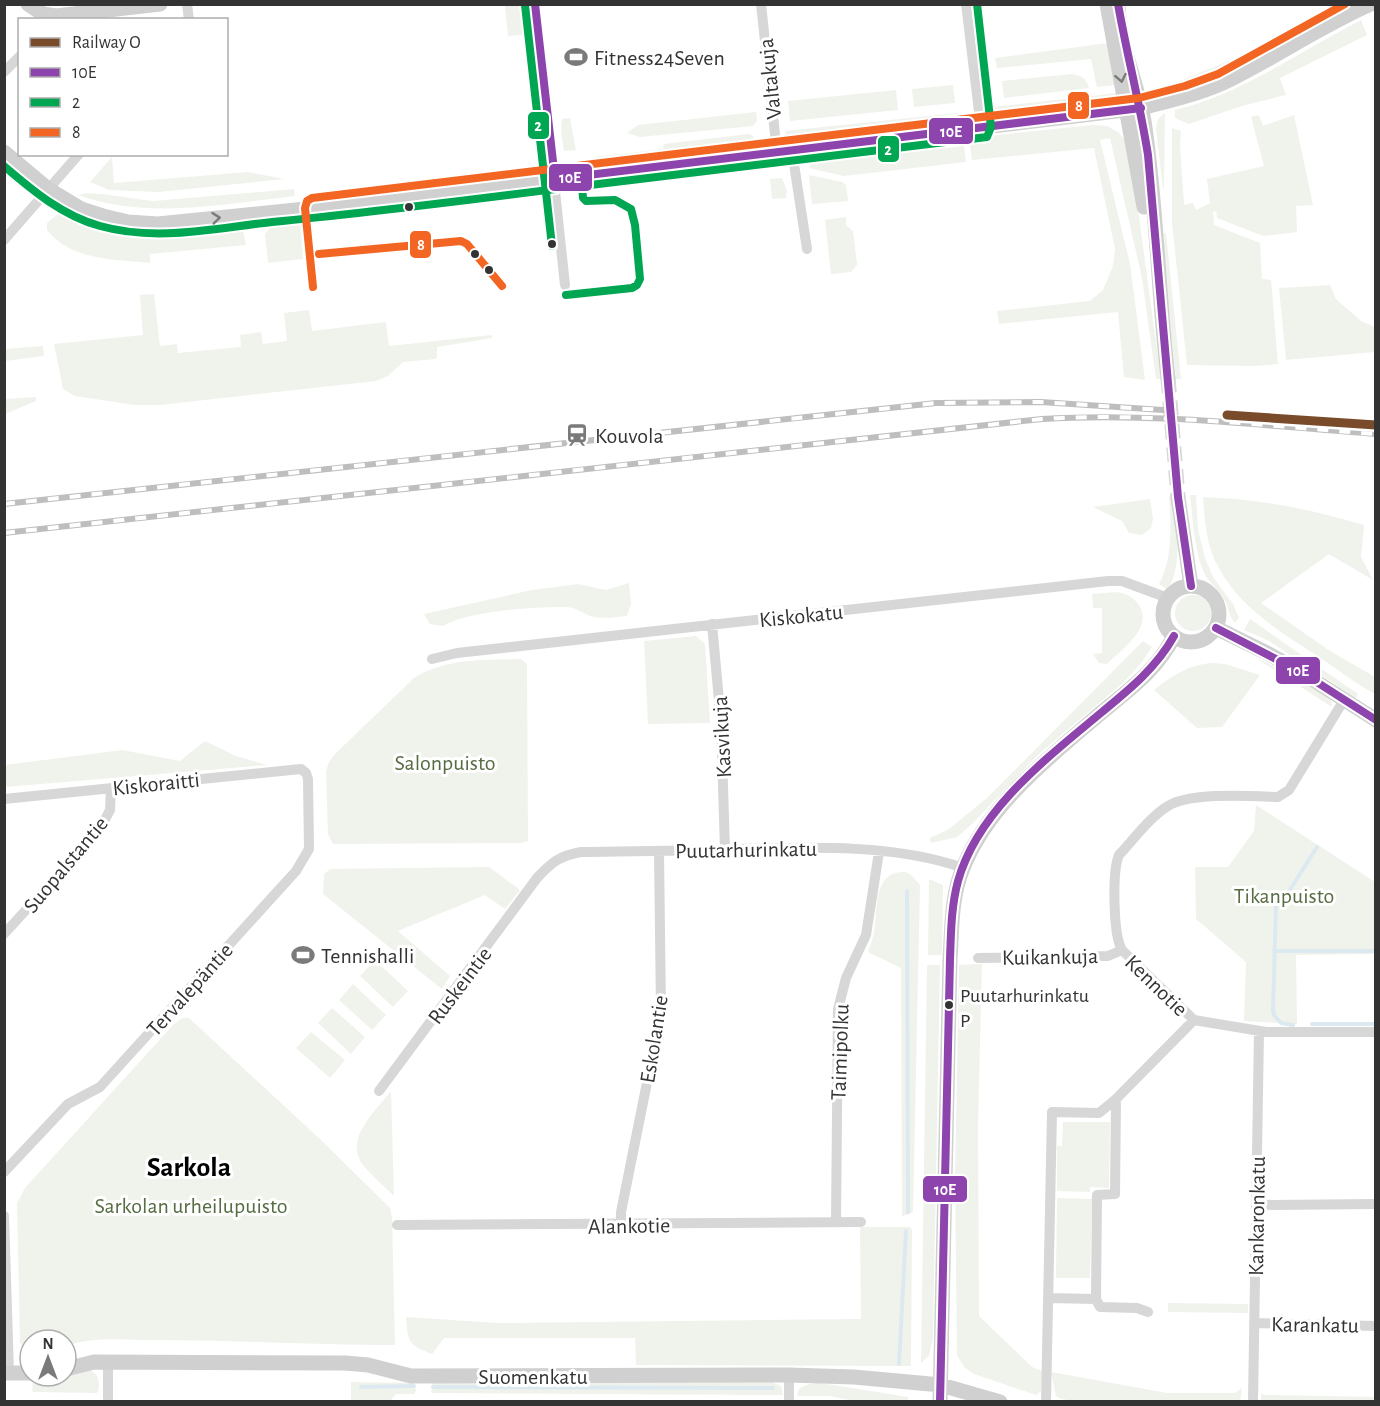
<svg xmlns="http://www.w3.org/2000/svg" width="1380" height="1406" viewBox="0 0 1380 1406" font-family="'Alegreya Sans',sans-serif">
<rect width="100%" height="100%" fill="#fff"/>
<!-- green -->
<path fill="#f0f3ec" d="M527,5L530,34L508,36L505,6Z
M1361,20L1367,35L1280,78L1286,95L1242,106L1189,124L1175,118V110C1242,94 1300,51 1361,20Z
M1306,26L1309,28L1260,54L1257,49Z
M1108,43L1116,85L1097,87L1091,59L997,68L995,58Z
M1236,58L1240,65L1201,83L1170,92L1169,88L1177,82Z
M1072,74C1082,76 1086,78 1089,88L1004,98L1002,81Z
M953,85L955,103L914,107L912,89Z
M896,90L898,110L790,121L788,101Z
M1117,93L1119,100L1020,111C1009,118 1000,120 993,107Z
M756,112L757,121L753,126L640,137L627,133L638,125Z
M958,113L959,121C916,119 872,127 829,133C816,135 800,143 787,139L785,131Z
M1165,113L1164,188L1163,189L1156,129L1158,119Z
M1259,115L1263,126L1294,115L1313,205L1296,206L1297,232L1263,236L1217,218L1216,211L1213,212L1214,225L1260,243L1262,279L1271,280L1278,364L1255,366L1187,365L1172,222V128L1181,131L1180,145L1184,205L1193,203L1196,210L1210,203L1207,179L1264,166L1251,117Z
M570,118L576,150L564,151L561,131L562,119Z
M1092,125L1107,126L1118,132L1125,140L1134,180L1161,379H1156L1142,278L1110,138L1100,140L1130,264L1145,380L1124,377L1118,312L999,324L997,311L1090,301L1103,290L1113,266L1115,249L1094,148L972,160L969,138Z
M749,134L753,136L755,145L590,162L595,157L663,149L664,144Z
M963,139L966,162L844,176L809,168L811,160L822,155Z
M112,157L114,183L248,172L284,179L159,192L109,190L90,182Z
M809,175L842,182L846,185L848,201L812,204Z
M782,178L787,191L786,198L772,199L770,179Z
M294,189L295,196C223,204 148,220 78,195C94,190 134,200 154,201Z
M64,209L78,216L238,222L243,229L246,245L150,254V263C113,259 72,261 47,230V223Z
M846,217V225L853,231L857,265L851,272L831,274L825,220Z
M300,218L303,259L268,263L265,234L276,220Z
M1164,233H1166L1181,379H1176L1165,281Z
M1330,285L1336,299L1361,321L1375,327V352L1286,360L1279,288Z
M154,294L160,346L177,344L178,353L241,347L240,335L261,332L263,344L287,341L284,313L309,310L312,331L386,322L389,346L492,335V338L437,347V356L436,359L403,362L388,376L376,381L160,405H134L75,396L63,389L54,344L143,335L140,295Z
M43,346L44,356L5,361V349Z
M36,397V401L5,414V399Z
M1190,495H1196L1198,530L1205,558L1213,577L1233,604L1239,618L1235,623C1229,617 1229,607 1224,599C1219,589 1209,583 1204,573C1194,550 1193,520 1190,495Z
M1174,496C1177,519 1183,571 1167,589L1159,584C1173,557 1171,527 1169,497Z
M1203,497C1260,499 1309,509 1364,525L1361,557L1373,580L1329,554L1261,603L1330,651L1375,677V694C1358,685 1341,672 1325,661C1287,636 1241,610 1219,568C1206,546 1205,522 1203,497Z
M1150,499L1153,519L1151,528L1142,535L1129,533L1122,521L1093,507Z
M629,583L631,604L627,616C617,617 604,619 594,617C585,615 577,608 568,607C538,606 467,611 443,626L430,624L424,614L532,590L578,584L606,590Z
M1117,592C1128,594 1134,597 1140,607C1152,629 1121,650 1107,664L1099,663L1093,654L1102,653V608H1093L1092,594Z
M1175 613a18 18 0 1 1 36 0a18 18 0 1 1-36 0Z
M1250,619L1358,694L1356,698L1269,641L1244,630Z
M696,636L705,644L710,723L648,724L644,641Z
M1143,641L1152,647L1142,662L1124,682L1039,754L972,824L957,837L931,843L930,838L949,829L988,797Z
M1254,657L1297,677L1331,699L1332,707Z
M521,659L527,664L528,841L521,843L333,844L328,834L326,771L329,762L335,754L414,678C446,658 485,660 521,659Z
M1212,663L1225,664L1260,675L1222,727L1197,728L1154,690C1173,675 1188,665 1212,663Z
M205,741L236,756L267,765L5,787V765L122,750L180,761Z
M1256,805L1375,882V954L1296,955L1297,1024L1244,1021L1246,962L1196,919L1195,867H1228L1254,831Z
M489,867L520,890L505,909L485,895L398,931L450,976L442,989L323,894L324,874L330,869Z
M906,872L911,875L920,885L913,1211L910,1214L902,1216L901,968L868,952C870,945 873,939 874,933C878,910 872,870 906,872Z
M929,879L943,885L942,955H928Z
M375,960L408,991L393,1007L360,976Z
M982,964L978,1125L979,1316L1032,1367L1042,1371L1041,1391L1036,1395L974,1374L964,1367L957,1355L955,1181L959,965Z
M927,965H940L933,1339L929,1356L921,1363Z
M353,984L386,1015L372,1030L339,1000Z
M332,1008L365,1037L351,1054L318,1023Z
M182,1018H189L321,1140L390,1208L392,1217L395,1345C314,1345 233,1340 152,1340C124,1340 93,1336 66,1346V1340H30V1349H26L20,1343L17,1203L25,1188L174,1024Z
M311,1032L345,1060L330,1078L296,1048Z
M391,1091L394,1196C384,1186 372,1176 363,1165C343,1139 376,1111 391,1091Z
M1063,1122H1110L1109,1188L1090,1187V1192L1057,1191V1146H1062Z
M1057,1198L1092,1199L1090,1278H1056Z
M860,1227H910L912,1230L911,1366L636,1365L635,1338H444L432,1354C408,1345 408,1342 406,1317L497,1323L861,1319Z
M1168,1303L1248,1304V1313L1168,1312Z
M90,1370C99,1374 101,1386 97,1393L34,1392L32,1391L33,1381L52,1380Z
M1051,1372L1167,1393H1235L1242,1388L1240,1402L1068,1401V1400L1061,1399L1056,1396Z
M351,1382L414,1383L416,1391L414,1394H396L390,1401H351Z
M772,1382L781,1386L783,1395L434,1393L431,1392L433,1383Z
M821,1383L908,1397V1401H854L829,1396H797L799,1389C806,1384 812,1383 821,1383Z
M1261,1393L1264,1395L1375,1397V1401H1261Z"/>
<g fill="none" stroke-linecap="round" stroke-linejoin="round">
<!-- stream -->
<path stroke="#dde9f0" stroke-width="4" d="M907,891L908,1212
M1274,951H1376
M1312,1024H1376
M1293,1025L1281,1023L1274,1015L1273,1010L1276,904L1286,896L1317,847
M899,1364L906,1231
M361,1387L414,1386
M433,1387L773,1388"/>
<!-- secondary-tunnel -->
<path stroke="#d6d6d6" stroke-width="15" stroke-dasharray="15 8" stroke-linecap="butt" d="M1168,378L1178,497"/>
<!-- street -->
<path stroke="#d7d7d7" stroke-width="10" d="M187,4L189,20
M535,4L565,285
M761,4L777,153
M966,4L981,128
M4,72L20,56
M792,151L807,249
M4,240L79,154
M712,624L721,722L725,850
M432,659L457,653L1108,581H1122L1168,598
M1344,700L1289,790L1278,797C1250,796 1191,792 1168,806C1151,816 1133,840 1119,855C1112,871 1113,935 1122,950L1194,1020L1266,1032H1376
M4,799L301,769L306,773L308,779L309,849L296,871L100,1087L68,1104L4,1172
M4,934L100,829L110,810L111,788
M978,958L1108,956L1122,950
M379,1091L537,878C552,862 559,856 581,852C634,851 688,851 741,849C811,847 896,844 963,868
M1256,1205L1376,1204
M4,1216L9,1373
M836,1222L838,1009L846,978L866,935L879,852
M397,1225L861,1222
M621,1225V1212L661,1013L659,851
M1048,1298L1096,1299L1097,1195L1115,1194L1116,1099
M1096,1299L1100,1307L1137,1308L1148,1312
M1254,1323L1376,1326
M108,1402V1362
M789,1402V1375
M1046,1402L1052,1112L1099,1113L1116,1099L1194,1020
M1253,1402L1259,1031"/>
<!-- secondary -->
<path stroke="#d0d0d0" stroke-width="15" d="M28,4L43,14L56,16L160,4
M1107,4L1144,207
M1118,4C1119,44 1137,82 1144,121C1157,206 1158,293 1168,378
M4,152L48,189L81,209L103,216L128,222L158,224L315,208L1141,108C1172,100 1204,93 1233,78C1279,55 1323,25 1371,4
M1178,497L1191,586
M1163 614a28 28 0 1 1 56 0a28 28 0 1 1-56 0Z
M1216,628L1267,653L1301,672L1376,720
M66,1369L94,1362L345,1363L368,1365L411,1376L789,1375L854,1377L941,1385L1000,1402
M4,1373H30
M940,1402L950,959C952,929 951,896 963,868C989,803 1051,756 1102,712C1130,689 1158,669 1174,636"/>
<!-- rail casing -->
<g stroke="#bebebe" stroke-width="6">
<path id="rail" d="M4,504L936,403L1041,402L1163,410
M4,533L1042,419C1153,412 1265,426 1376,434"/>
</g>
<!-- rail -->
<use href="#rail" stroke="#fff" stroke-width="4" stroke-dasharray="11" stroke-linecap="butt"/>
<!-- bus-1 casing -->
<g stroke="#fff" stroke-width="12">
<path id="bus-1" d="M535,4L555,179L1141,108
M1118,4C1127,55 1140,104 1148,155L1178,497L1191,586
M1216,628L1301,672L1376,720
M940,1402L950,959C951,933 951,907 958,881C978,810 1047,758 1102,712C1130,689 1156,668 1174,636"/>
</g>
<!-- bus-2 casing -->
<g stroke="#fff" stroke-width="12">
<path id="bus-2" d="M525,5L552,246
M4,166C33,191 63,216 100,226C157,242 215,228 272,222C367,213 461,201 556,189
M566,295L632,288L637,285L640,279L635,225L631,209L615,200L586,201L583,198L582,186L987,137L991,127L977,4"/>
</g>
<!-- bus-3 casing -->
<g stroke="#fff" stroke-width="12">
<path id="bus-3" d="M319,254L461,241L467,244L502,286
M313,287L305,208L307,201L312,198L1139,98L1185,86L1218,74L1345,4"/>
</g>
<!-- bus-1 -->
<use href="#bus-1" stroke="#8e44ad" stroke-width="8"/>
<!-- bus-2 -->
<use href="#bus-2" stroke="#00a651" stroke-width="8"/>
<!-- bus-3 -->
<use href="#bus-3" stroke="#f26522" stroke-width="8"/>
<!-- rail-1 casing -->
<g stroke="#fff" stroke-width="14">
<path id="rail-1" d="M1227,415L1376,425"/>
</g>
<!-- rail-1 -->
<use href="#rail-1" stroke="#7a4b2a" stroke-width="9"/>
</g>
<!-- one-way arrows -->
<defs><path id="oneway-chevron" d="M-2-3.5L2.5 0L-2 3.5" fill="none" stroke-width="1.6" stroke-linecap="round" stroke-linejoin="round" transform="scale(1.5)"/></defs>
<g stroke="#7a7a7a">
<use href="#oneway-chevron" transform="translate(1121 78) rotate(79)"/>
<use href="#oneway-chevron" transform="translate(216 218) rotate(-6)"/>
</g>
<!-- icons -->
<defs>
<g id="stadium-bare" transform="scale(1.8)"><path d="M0-5a6.5 5 0 1 0 0 10a6.5 5 0 1 0 0-10ZM-3.5-1.8h7v3.6h-7Z" fill="#7a7a7a" stroke="#fff" stroke-width="2.5" paint-order="stroke"/></g>
<g id="station-bare" transform="scale(1.8)"><path d="M-3-6H3Q5-6 5-4V2Q5 4 3 4L4.5 6H3L1.5 4h-3L-3 6H-4.5L-3 4Q-5 4-5 2V-4Q-5-6-3-6ZM-3.5-4v3h7v-3ZM-3.5 1v1.5H-2V1ZM2 1v1.5H3.5V1Z" fill="#7a7a7a" stroke="#fff" stroke-width="2.5" paint-order="stroke"/></g>
</defs>
<g fill-rule="evenodd">
<use href="#stadium-bare" x="576" y="57"/>
<use href="#station-bare" x="577" y="435"/>
<use href="#stadium-bare" x="303" y="955"/>
</g>
<!-- markers -->
<g fill="#333" stroke="#fff" stroke-width="2">
<circle cx="409" cy="207" r="5"/>
<circle cx="552" cy="244" r="5"/>
<circle cx="475" cy="254" r="5"/>
<circle cx="489" cy="270" r="5"/>
<circle cx="949" cy="1005" r="5"/>
</g>
<g text-anchor="middle" stroke-width="6" stroke-linejoin="round" paint-order="stroke">
<!-- bus labels -->
<g font-size="20" fill="#333" stroke="#fff" text-anchor="start">
<text x="960" y="1002">Puutarhurinkatu<tspan x="960" dy="25">P</tspan></text>
</g>
<!-- poi labels -->
<g font-size="22" fill="#333" stroke="#fff" text-anchor="start">
<text x="594" y="65">Fitness24Seven</text>
<text x="595" y="443">Kouvola</text>
<text x="321" y="963">Tennishalli</text>
</g>
<!-- street labels -->
<g font-size="22" fill="#333" stroke="#fff">
<text transform="translate(769 79) rotate(-96)" y="8">Valtakuja</text>
<text transform="translate(801 615) rotate(-6)" y="8">Kiskokatu</text>
<text transform="translate(721 737) rotate(-93)" y="8">Kasvikuja</text>
<text transform="translate(156 783) rotate(-6)" y="8">Kiskoraitti</text>
<text transform="translate(746 849) rotate(-1)" y="8">Puutarhurinkatu</text>
<text transform="translate(65 864) rotate(-50)" y="8">Suopalstantie</text>
<text transform="translate(1050 956) rotate(-1)" y="8">Kuikankuja</text>
<text transform="translate(459 985) rotate(-53)" y="8">Ruskeintie</text>
<text transform="translate(1157 985) rotate(44)" y="8">Kennotie</text>
<text transform="translate(189 989) rotate(-48)" y="8">Tervalepäntie</text>
<text transform="translate(653 1039) rotate(-81)" y="8">Eskolantie</text>
<text transform="translate(839 1052) rotate(-88)" y="8">Taimipolku</text>
<text transform="translate(1256 1216) rotate(-89)" y="8">Kankaronkatu</text>
<text transform="translate(629 1225) rotate(-1)" y="8">Alankotie</text>
<text transform="translate(1315 1324) rotate(1)" y="8">Karankatu</text>
<text x="533" y="1384">Suomenkatu</text>
</g>
<!-- park labels -->
<g font-size="22" fill="#566c42" stroke="#fff">
<text x="445" y="770">Salonpuisto</text>
<text x="1284" y="903">Tikanpuisto</text>
<text x="191" y="1213">Sarkolan urheilupuisto</text>
</g>
<!-- district labels -->
<g font-size="28" font-weight="bold" fill="#000" stroke="#fff">
<text x="189" y="1176">Sarkola</text>
</g>
</g>
<g stroke="#fff" stroke-width="2">
<rect x="1067" y="91" width="23" height="29" rx="6" fill="#f26522"/>
<rect x="527" y="111" width="23" height="29" rx="6" fill="#00a651"/>
<rect x="928" y="117" width="46" height="28" rx="6" fill="#8e44ad"/>
<rect x="877" y="135" width="23" height="28" rx="6" fill="#00a651"/>
<rect x="548" y="163" width="45" height="29" rx="6" fill="#8e44ad"/>
<rect x="409" y="230" width="23" height="29" rx="6" fill="#f26522"/>
<rect x="1275" y="656" width="46" height="29" rx="6" fill="#8e44ad"/>
<rect x="922" y="1175" width="46" height="28" rx="6" fill="#8e44ad"/>
</g>
<g font-size="16" text-anchor="middle" font-weight="bold" fill="#fff">
<text x="1079" y="111">8</text>
<text x="538" y="131">2</text>
<text x="951" y="137">10E</text>
<text x="888" y="155">2</text>
<text x="570" y="183">10E</text>
<text x="421" y="250">8</text>
<text x="1298" y="676">10E</text>
<text x="945" y="1195">10E</text>
</g>
<!-- border -->
<rect width="1380" height="1406" fill="none" stroke="#333333" stroke-width="12"/>
<!-- legend -->
<rect x="18" y="18" width="210" height="138" fill="#ffffff" stroke="#adadad" stroke-width="1.5"/>
<rect x="30" y="38" width="30" height="9" fill="#7a4b2a" stroke="#adadad" stroke-width="1.5"/>
<text x="72" y="48" font-size="18" fill="#333333">Railway O</text>
<rect x="30" y="68" width="30" height="9" fill="#8e44ad" stroke="#adadad" stroke-width="1.5"/>
<text x="72" y="78" font-size="18" fill="#333333">10E</text>
<rect x="30" y="98" width="30" height="9" fill="#00a651" stroke="#adadad" stroke-width="1.5"/>
<text x="72" y="108" font-size="18" fill="#333333">2</text>
<rect x="30" y="128" width="30" height="9" fill="#f26522" stroke="#adadad" stroke-width="1.5"/>
<text x="72" y="138" font-size="18" fill="#333333">8</text>
<!-- north arrow -->
<g transform="translate(48 1358)"><circle r="28" fill="#ffffff" stroke="#adadad" stroke-width="1.5"/>
<path d="M0-4.5L10 22L0 15L-10 22Z" fill="#7a7a7a"/>
<text y="-9" font-size="16" font-weight="bold" text-anchor="middle" fill="#333333">N</text>
</g>
</svg>
